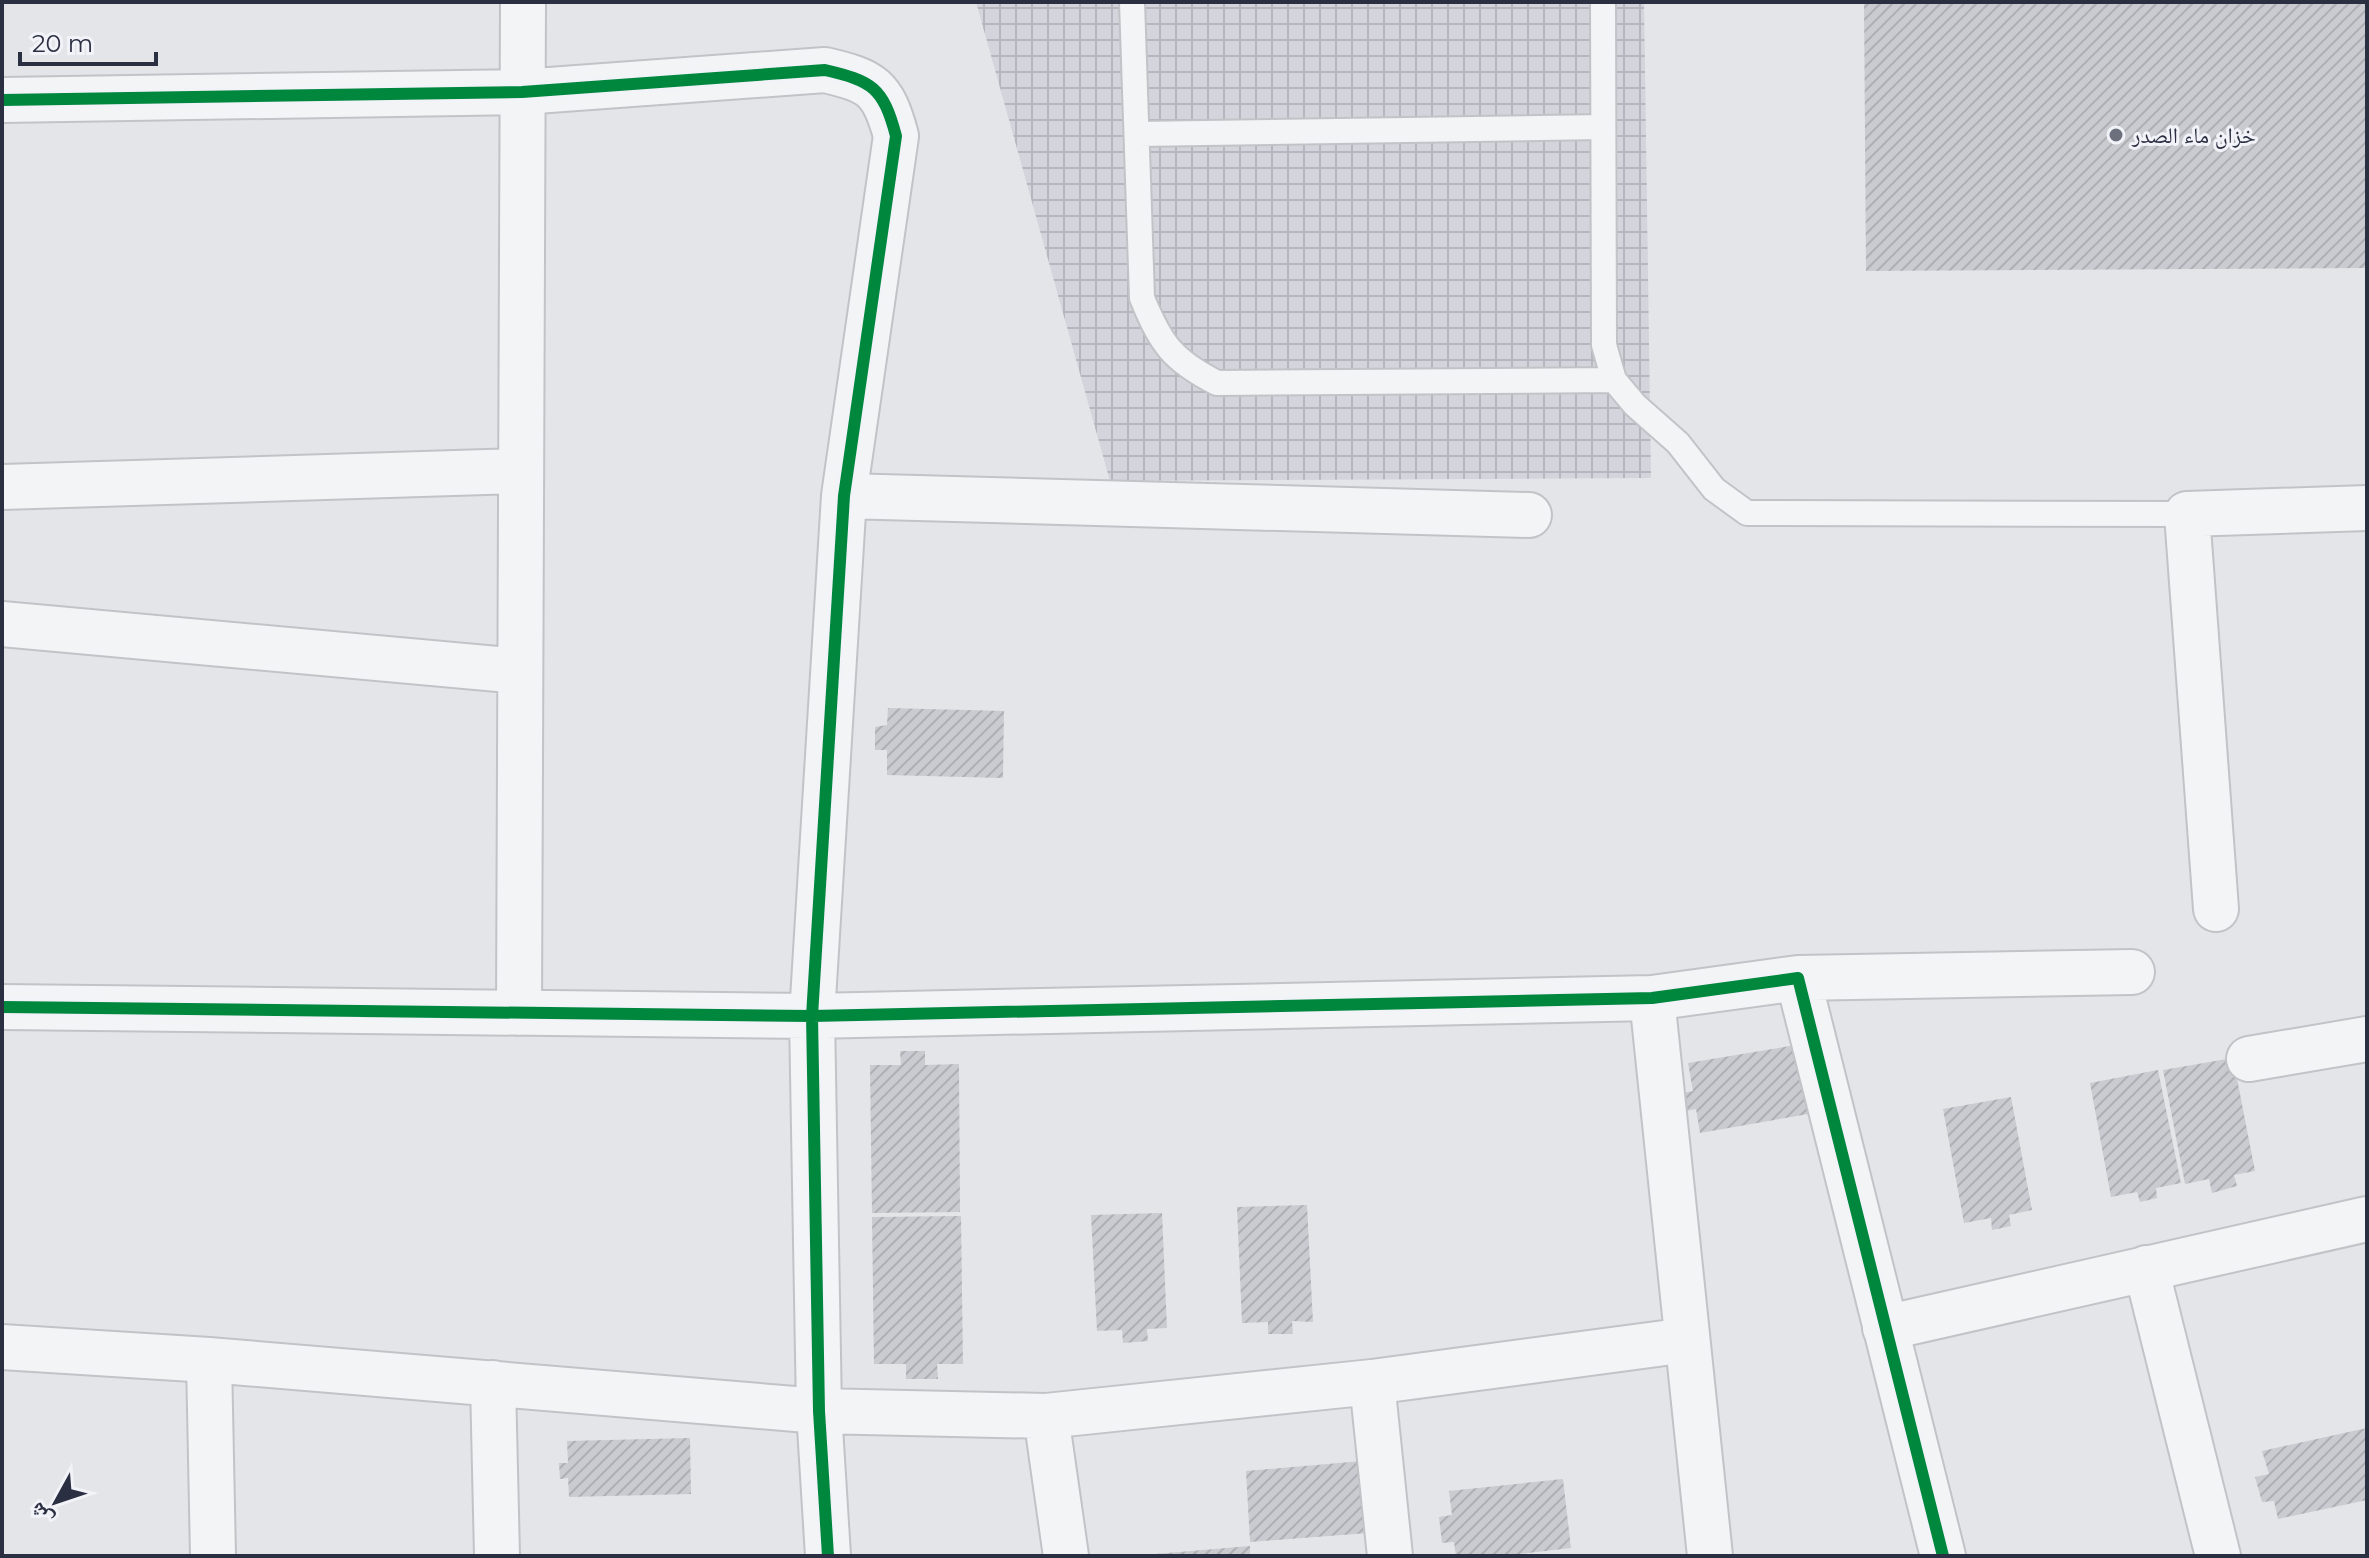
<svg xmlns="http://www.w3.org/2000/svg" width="2369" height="1558" viewBox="0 0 2369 1558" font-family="Montserrat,'Noto Naskh Arabic',sans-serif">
<defs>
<pattern id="industrial-grid" width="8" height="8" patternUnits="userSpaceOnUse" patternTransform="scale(2)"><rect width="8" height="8" fill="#d3d4dc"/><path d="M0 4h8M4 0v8" fill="none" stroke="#b5b6be"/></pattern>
<pattern id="building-hatch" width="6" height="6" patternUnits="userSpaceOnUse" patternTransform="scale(2)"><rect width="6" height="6" fill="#cacbd0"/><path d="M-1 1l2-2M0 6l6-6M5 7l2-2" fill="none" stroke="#aeafb4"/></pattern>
</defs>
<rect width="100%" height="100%" fill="#e4e5e9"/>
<!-- industrial -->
<path fill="url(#industrial-grid)" d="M976,2H1644L1651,478L1110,481Z"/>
<!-- building -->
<path fill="url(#building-hatch)" d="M1864,2H2367V268L1866,271Z
M888,708L1004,711L1003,778L887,775V750H875V727L887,725Z
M1802,1044L1814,1113L1700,1133L1696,1109L1686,1111L1683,1093L1693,1091L1688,1063Z
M900,1051H925V1065L959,1064L960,1212L872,1213L870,1065H901Z
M2233,1058L2255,1171L2234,1175L2237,1186L2212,1193L2209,1179L2185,1184L2163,1070Z
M2158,1070L2181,1183L2156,1188L2157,1198L2140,1202L2137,1192L2111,1197L2090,1083Z
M2011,1097L2032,1210L2009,1215L2011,1226L1992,1230L1991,1218L1964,1223L1943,1109Z
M1307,1205L1313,1322L1292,1321L1293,1334H1268V1322L1242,1323L1237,1207Z
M1162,1213L1167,1328L1147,1329L1148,1341L1123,1343L1122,1330L1097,1331L1091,1215Z
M961,1216L963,1364H937L938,1379H906V1364H874L872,1217Z
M2367,1428V1500L2278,1519L2274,1501L2262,1502L2255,1477L2269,1474L2262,1451Z
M690,1438L691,1494L569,1497L568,1478L560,1479L559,1463H568L567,1441Z
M1362,1461L1368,1533L1250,1542L1246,1471Z
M1563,1479L1571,1548L1503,1556H1456L1454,1542L1442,1543L1439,1517L1452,1515L1449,1491Z
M1250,1546V1556H1155V1554Z"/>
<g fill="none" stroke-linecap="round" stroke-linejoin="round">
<!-- service casing -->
<g stroke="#c2c3c7" stroke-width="28">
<path id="service" d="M1132,2L1142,298C1161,344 1172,360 1217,383L1614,380
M1603,2L1604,345L1614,380L1635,405L1678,443L1714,489L1747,513L2187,514
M1137,134L1603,127"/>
</g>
<!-- minor casing -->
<g stroke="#c2c3c7" stroke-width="48">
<path id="minor" d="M2,100L522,92L825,70C872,81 883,87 896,136L844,496L812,1016L819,1411L828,1556
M2,487L521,471
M844,496L1529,515
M2,624L520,671
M2216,909L2187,514L2367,508
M1798,978L2132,972
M1652,998L1710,1556
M2,1007L812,1016L1652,998L1798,978L1943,1556
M519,1013L523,2
M2249,1059L2367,1039
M2146,1268L2218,1556
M1885,1328L2367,1219
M2,1347L209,1360L819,1411L1046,1416L1372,1382L1687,1340
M209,1360L213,1556
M1372,1382L1390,1556
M493,1383L497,1556
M1046,1416L1066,1556"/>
</g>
<!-- service -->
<use href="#service" stroke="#f3f4f6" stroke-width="24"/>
<!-- minor -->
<use href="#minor" stroke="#f3f4f6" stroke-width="44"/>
<!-- cycleway casing -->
<g stroke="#f2f3f8" stroke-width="17">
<path id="cycleway" d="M2,100L522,92L825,70C872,81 883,87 896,136L844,496L812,1016L819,1411L828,1556
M2,1007L812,1016L1652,998L1798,978L1943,1556"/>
</g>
<!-- cycleway -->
<use href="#cycleway" stroke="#00873e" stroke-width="12"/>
</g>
<!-- markers -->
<circle fill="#6c6f7c" stroke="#f2f3f8" stroke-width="3" cx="2116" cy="135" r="8"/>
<g text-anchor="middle" stroke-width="6" stroke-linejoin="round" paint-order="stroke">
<!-- poi labels -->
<g font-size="22" fill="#2b2f42" stroke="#f2f3f8" text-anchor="start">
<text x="2132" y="143">خزان ماء الصدر</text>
</g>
</g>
<!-- border -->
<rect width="2369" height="1558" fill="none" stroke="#2b2f42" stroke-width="8"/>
<!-- north arrow -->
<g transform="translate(56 1502) rotate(230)" stroke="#f2f3f8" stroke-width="6" paint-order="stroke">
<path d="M0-6L14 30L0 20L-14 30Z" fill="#2b2f42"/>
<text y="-12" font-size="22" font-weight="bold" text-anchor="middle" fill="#2b2f42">ش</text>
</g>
<!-- scale -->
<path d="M20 52v12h136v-12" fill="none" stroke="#2b2f42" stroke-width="4"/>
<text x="32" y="52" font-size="24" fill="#2b2f42" stroke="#f2f3f8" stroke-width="6" paint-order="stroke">20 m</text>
</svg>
